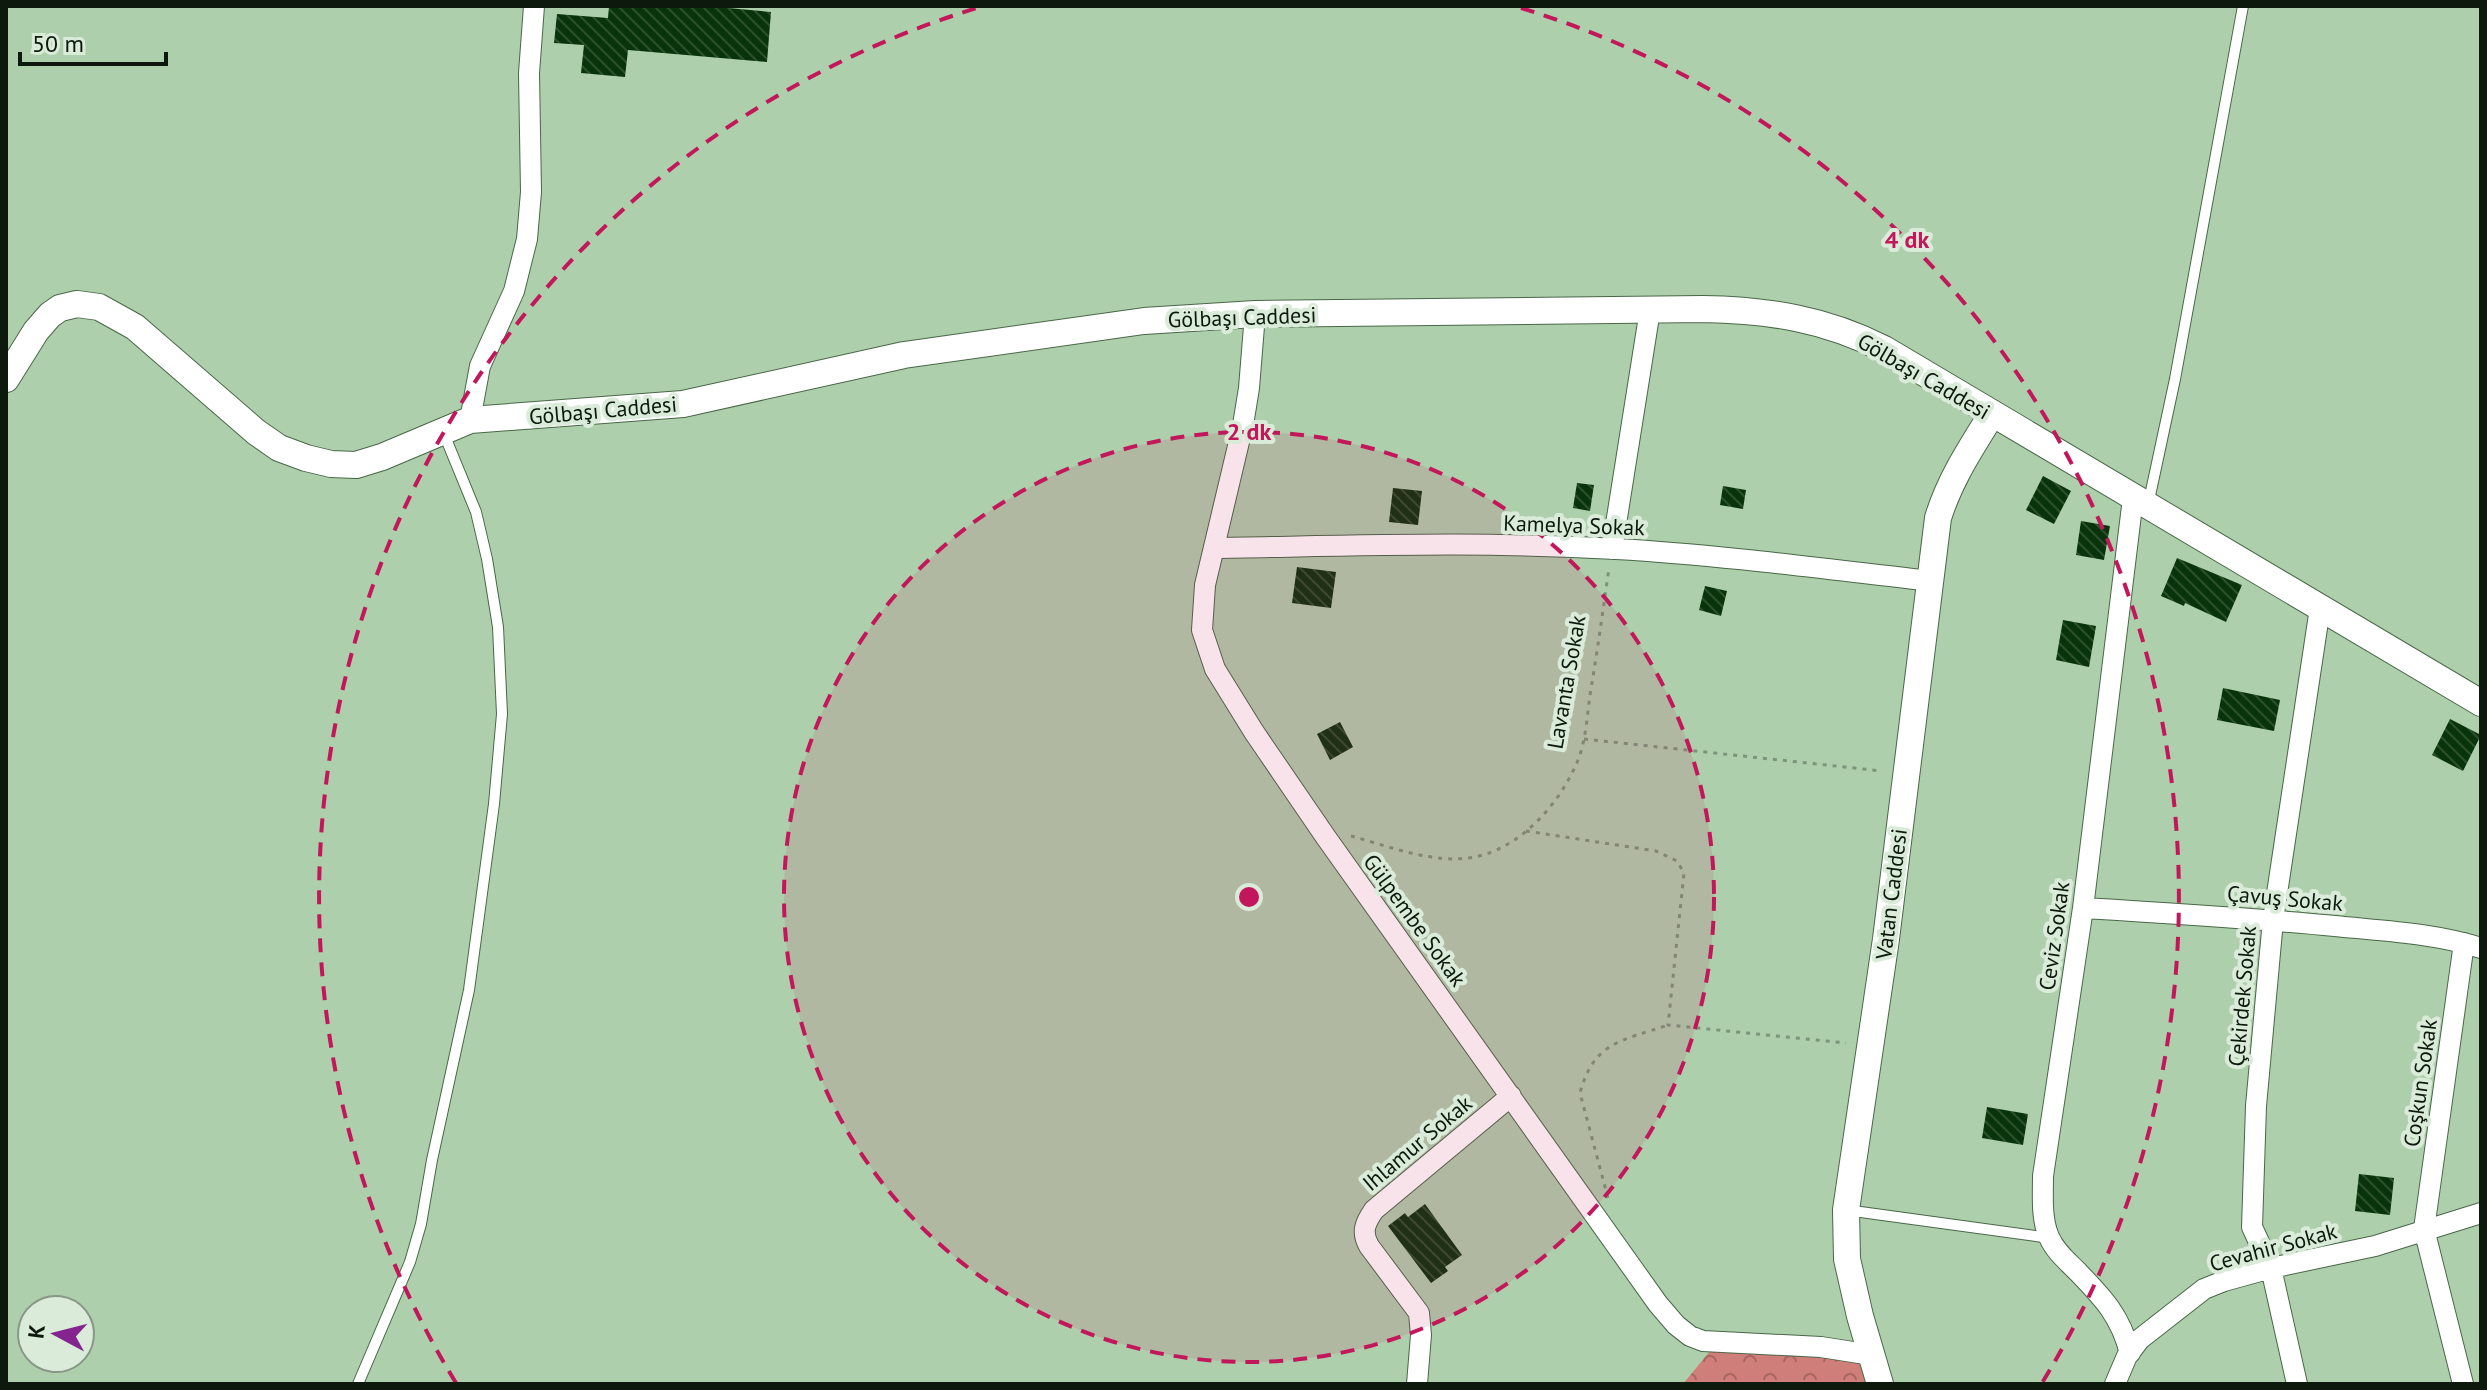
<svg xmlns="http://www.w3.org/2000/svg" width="2487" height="1390" viewBox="0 0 2487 1390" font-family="'PT Sans',sans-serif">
<defs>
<pattern id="forest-crowns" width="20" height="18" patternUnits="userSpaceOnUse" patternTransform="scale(2)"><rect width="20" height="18" fill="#d07e79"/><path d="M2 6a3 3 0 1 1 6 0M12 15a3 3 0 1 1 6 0" fill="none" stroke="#a76662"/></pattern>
<pattern id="building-back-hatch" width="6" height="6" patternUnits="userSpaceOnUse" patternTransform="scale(2)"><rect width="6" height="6" fill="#09340b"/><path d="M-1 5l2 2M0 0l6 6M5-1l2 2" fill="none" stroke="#2c4f2d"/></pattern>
</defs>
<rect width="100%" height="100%" fill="#aecfac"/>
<!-- forest -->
<path fill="url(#forest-crowns)" d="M1710,1351C1744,1351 1833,1346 1859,1363C1866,1368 1870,1376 1871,1384H1683Z"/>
<!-- building -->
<path fill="url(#building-back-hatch)" d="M609,6H706L771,12L767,62L628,50L625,77L581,73L584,45L554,43L557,14L608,18Z
M2043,476L2071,491L2054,524L2026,510Z
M1577,483L1594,485L1590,511L1573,508Z
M1723,486L1746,490L1743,509L1720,505Z
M1393,488L1422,491L1418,525L1389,522Z
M2081,521L2110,526L2104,560L2076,555Z
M2177,558L2242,585L2226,622L2185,603L2184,606L2161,596Z
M1297,567L1336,572L1331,608L1292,603Z
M1705,586L1727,591L1721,616L1699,610Z
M2063,620L2096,626L2089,667L2056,660Z
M2223,688L2280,700L2274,731L2217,720Z
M2450,719L2481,735L2463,771L2432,755Z
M1340,722L1353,747L1330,760L1317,734Z
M1987,1107L2028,1114L2023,1145L1982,1138Z
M2359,1174L2394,1178L2390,1215L2355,1211Z
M1425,1204L1462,1255L1445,1267L1448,1271L1431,1283L1388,1226L1405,1213L1408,1217Z"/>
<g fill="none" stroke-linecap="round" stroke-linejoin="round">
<!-- service casing -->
<g stroke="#496748" stroke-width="12">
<path id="service" d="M2148,505L2175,379L2243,6
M1846,1210L2050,1238
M358,1384L410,1262L421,1224L432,1160L469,990L494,804L502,714L498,627L487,559L476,512L444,434"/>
</g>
<!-- minor casing -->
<g stroke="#496748" stroke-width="22">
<path id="minor" d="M1255,314L1249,388L1243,425L1205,585L1202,630L1215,669L1254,732L1325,836L1658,1304L1676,1325L1690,1336L1703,1341L1821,1347L1872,1355
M470,420L480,366L514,291L527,239L531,192L529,73L534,6
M1214,548C1348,546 1482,541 1616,549C1721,555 1826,569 1931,581
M1612,549L1650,310
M2083,908C2167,913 2251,918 2335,926C2384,931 2434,933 2481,948
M2130,1353C2120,1315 2103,1298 2077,1271C2067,1261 2055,1251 2049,1237C2041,1218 2043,1196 2043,1176L2083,908L2133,498
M1417,1384L1421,1335L1419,1313L1369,1246C1361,1232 1365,1223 1374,1210L1511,1096
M2115,1384L2127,1356L2140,1339L2204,1289L2224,1281L2271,1268L2375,1246L2481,1213
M2297,1384L2271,1268L2252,1227L2256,1106L2273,920L2320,608
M2463,1384L2424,1229L2464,943"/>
</g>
<!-- tertiary casing -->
<g stroke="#496748" stroke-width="28">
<path id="tertiary" d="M6,379L36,331L50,315L60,308L77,304L99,307L135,327L256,432L279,448L306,458L331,464L356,465L382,457L470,420L683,404L904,355L1144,321L1255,314L1703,309C1768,310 1826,319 1884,349L2481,703
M1880,1384L1860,1316L1847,1259L1846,1210L1886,939L1938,518C1950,479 1971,448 1992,414"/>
</g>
<!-- path -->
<path stroke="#7a9579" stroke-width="3" stroke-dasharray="4 6" stroke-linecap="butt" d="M1584,739L1882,771
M1526,831L1656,851L1677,861L1684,873L1668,1025L1846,1043
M1351,836C1388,846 1430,863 1469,858C1519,851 1560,804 1578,760C1586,740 1587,716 1590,695C1597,653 1603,611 1609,568
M1608,1198L1580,1093C1594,1041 1622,1041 1668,1025"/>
<!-- service -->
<use href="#service" stroke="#fff" stroke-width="10"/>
<!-- minor -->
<use href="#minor" stroke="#fff" stroke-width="20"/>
<!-- tertiary -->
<use href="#tertiary" stroke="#fff" stroke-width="26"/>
</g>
<!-- distance rings -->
<circle cx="1249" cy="897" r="465" fill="#c2185b" fill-opacity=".12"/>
<g fill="none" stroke="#c2185b" stroke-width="4" stroke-dasharray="14 10">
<circle cx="1249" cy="897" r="465"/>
<path d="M456 1383A930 930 0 0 1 977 8M1521 8A930 930 0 0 1 2042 1383"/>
</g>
<g text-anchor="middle" stroke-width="8" stroke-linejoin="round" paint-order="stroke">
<!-- street labels -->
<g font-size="22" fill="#0c190c" stroke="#daebd9">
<text transform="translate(1242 317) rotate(-2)" y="8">Gölbaşı Caddesi</text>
<text transform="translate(1924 376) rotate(30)" y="8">Gölbaşı Caddesi</text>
<text transform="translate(603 410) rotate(-5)" y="8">Gölbaşı Caddesi</text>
<text transform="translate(1574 525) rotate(2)" y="8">Kamelya Sokak</text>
<text transform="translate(1566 682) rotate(-80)" y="8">Lavanta Sokak</text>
<text transform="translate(1891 894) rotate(-83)" y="8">Vatan Caddesi</text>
<text transform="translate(2285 898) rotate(5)" y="8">Çavuş Sokak</text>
<text transform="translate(1415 920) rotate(54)" y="8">Gülpembe Sokak</text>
<text transform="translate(2054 936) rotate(-82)" y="8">Ceviz Sokak</text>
<text transform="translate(2242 996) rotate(-85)" y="8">Çekirdek Sokak</text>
<text transform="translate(2420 1083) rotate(-82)" y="8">Coşkun Sokak</text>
<text transform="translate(1417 1143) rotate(-40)" y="8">Ihlamur Sokak</text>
<text transform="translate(2273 1247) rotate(-15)" y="8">Cevahir Sokak</text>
</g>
</g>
<circle cx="1249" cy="897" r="12" fill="#c2185b" stroke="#daebd9" stroke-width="4"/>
<g font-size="24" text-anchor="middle" font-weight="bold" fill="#c2185b" stroke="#daebd9" stroke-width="8" stroke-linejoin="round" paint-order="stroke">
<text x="1907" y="248">4 dk</text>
<text x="1249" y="440">2 dk</text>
</g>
<!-- border -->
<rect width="2487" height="1390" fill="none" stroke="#0c190c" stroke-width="16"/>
<!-- north arrow -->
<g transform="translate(56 1334) rotate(277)"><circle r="38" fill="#daebd9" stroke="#889787" stroke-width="2"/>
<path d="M0-6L14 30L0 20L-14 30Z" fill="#84248e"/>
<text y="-12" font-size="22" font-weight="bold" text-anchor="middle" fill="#0c190c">K</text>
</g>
<!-- scale -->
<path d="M20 52v12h146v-12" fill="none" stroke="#0c190c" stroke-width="4"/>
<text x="32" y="52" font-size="24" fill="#0c190c" stroke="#daebd9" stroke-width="6" paint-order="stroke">50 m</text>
</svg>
